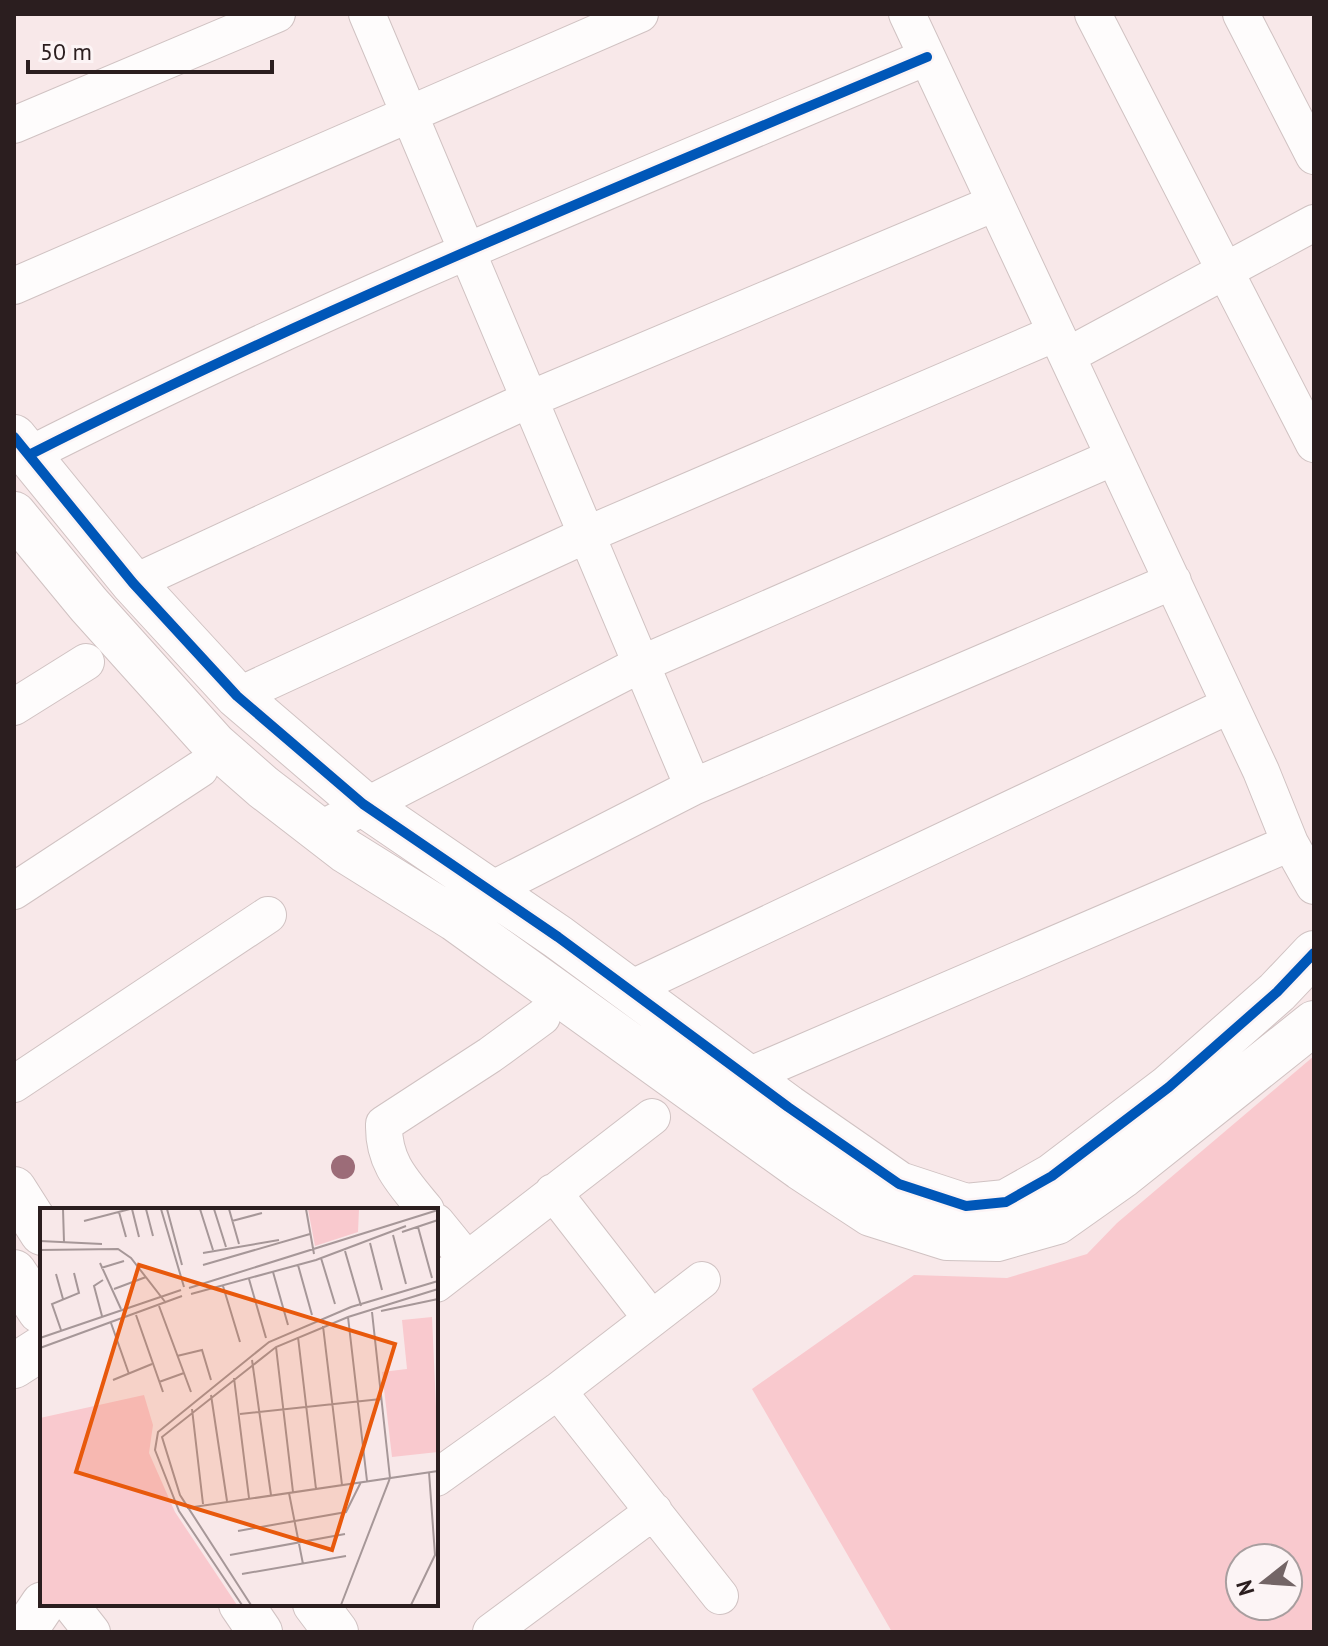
<svg xmlns="http://www.w3.org/2000/svg" width="1328" height="1646" viewBox="0 0 1328 1646" font-family="'PT Sans',sans-serif">
<rect width="100%" height="100%" fill="#f8e8e9"/>
<!-- green -->
<path fill="#f9c9ce" fill-rule="evenodd" d="M1314,1056V1632H892L752,1389L914,1275L1007,1278L1087,1254L1117,1223ZM1240,1558H1288V1606H1240Z"/>
<g fill="none" stroke-linecap="round" stroke-linejoin="round">
<!-- minor casing -->
<g stroke="#d0c2c2" stroke-width="38">
<path id="minor" d="M367,14L693,787
M907,14L1261,771L1290,843L1314,886
M1093,14L1314,444
M1241,14L1314,156
M14,125L277,14
M14,286L640,14
M1067,356L1314,223
M29,455C321,307 625,184 927,57
M133,583L530,399L995,203
M237,696L586,535L1056,333
M14,707L86,662
M319,830L641,664L1114,457
M491,890L693,787L1173,581
M14,891L200,769
M630,989L1230,705
M748,1076L1290,843
M14,1084L268,915
M553,1192L651,1318
M426,1210C402,1181 383,1162 384,1124L490,1055L542,1017
M436,1222L467,1260
M436,1284L652,1117
M558,1391L720,1596
M436,1478L558,1391L702,1280
M70,1604L92,1632
M491,1632L654,1511"/>
</g>
<!-- tertiary casing -->
<g stroke="#d0c2c2" stroke-width="46">
<path id="tertiary" d="M14,437L133,583L237,696L363,804L558,937L788,1107L899,1184L966,1206L1006,1202L1052,1176L1169,1087L1277,992L1314,953
M14,514L89,605L214,744L263,787L346,851L455,919L801,1168L871,1214L947,1238L997,1239L1057,1222L1122,1176L1314,1023
M14,1189L42,1233
M14,1272L40,1311
M14,1366L42,1348
M241,1604L260,1632
M315,1604L336,1632
M24,1632L43,1604"/>
</g>
<!-- minor -->
<use href="#minor" stroke="#fefcfc" stroke-width="36"/>
<!-- tertiary -->
<use href="#tertiary" stroke="#fefcfc" stroke-width="44"/>
<!-- cycleway casing -->
<g stroke="#fcf4f5" stroke-width="15">
<path id="cycleway" d="M14,437L133,583L237,696L363,804L558,937L788,1107L899,1184L966,1206L1006,1202L1052,1176L1169,1087L1277,992L1314,953
M29,455C321,307 625,184 927,57"/>
</g>
<!-- cycleway -->
<use href="#cycleway" stroke="#0057b8" stroke-width="10"/>
</g>
<!-- trees -->
<circle fill="#9c6c78" cx="343" cy="1167" r="12"/>
<!-- overview -->
<g transform="translate(40 1208)">
<rect width="398" height="398" fill="#f8e8e9"/>
<path d="M268,1H319L318,24L275,38ZM392,109L398,244L352,249L342,164L367,161L362,112ZM104,187L113,217L109,245L135,304L197,397H0V210Z" fill="#f9c9ce"/>
<path fill="none" stroke="#a69798" stroke-width="2" d="M23,1L24,34M92,1L99,29M106,1L113,28M121,1L144,79M127,1L142,57M160,1L173,42M174,1L186,39M189,1L199,36M266,1L274,46M79,4L86,29M44,13L90,1M192,13L222,5M378,19L392,70M362,24L398,12M353,27L366,76M0,33L62,36M330,35L342,82M0,42L78,41L91,50L126,95M305,43L321,98M163,45L239,32M281,50L295,96M60,55L81,101M163,57L270,26M258,57L272,107M61,60L84,53M233,64L248,117M16,66L23,91M209,71L226,130M183,78L200,134M149,80L398,2M74,81L106,69M151,86L276,52L366,18M119,98L151,184M341,103L398,91M96,107L123,184M62,108L54,78L63,72M308,109L327,273M71,115L89,166M283,118L302,277M21,122L12,96L39,85L34,65M258,129L276,281M0,130L141,82M236,139L253,284M0,140L142,88M137,148L162,142L171,172M212,152L231,287M194,170L209,290M73,172L112,156M119,174L144,165M171,187L187,293M152,201L163,296M200,206L341,191M249,285L263,356M147,300L398,263M198,323L306,304L321,274M190,347L305,326M202,366L306,348M202,397L139,303L115,242L118,224L229,134L311,99L398,73M211,397L140,287L122,229L236,139L308,109L398,81M301,397L350,270L332,104M371,397L395,347L389,264"/>
<path fill="#e8590c" fill-opacity="0.15" stroke="#e8590c" stroke-width="4" d="M99,57L355,136L292,342L36,264Z"/>
<rect width="398" height="398" fill="none" stroke="#2b1e1f" stroke-width="4"/>
</g>
<!-- border -->
<rect width="1328" height="1646" fill="none" stroke="#2b1e1f" stroke-width="32"/>
<!-- north arrow -->
<g transform="translate(1264 1582) rotate(253)"><circle r="38" fill="#fcf4f5" stroke="#a89e9f" stroke-width="2"/>
<path d="M0-6L14 30L0 20L-14 30Z" fill="#736566"/>
<text y="-12" font-size="22" font-weight="bold" text-anchor="middle" fill="#2b1e1f">N</text>
</g>
<!-- scale -->
<path d="M28 60v12h244v-12" fill="none" stroke="#2b1e1f" stroke-width="4"/>
<text x="40" y="60" font-size="24" fill="#2b1e1f" stroke="#fcf4f5" stroke-width="6" paint-order="stroke">50 m</text>
</svg>
